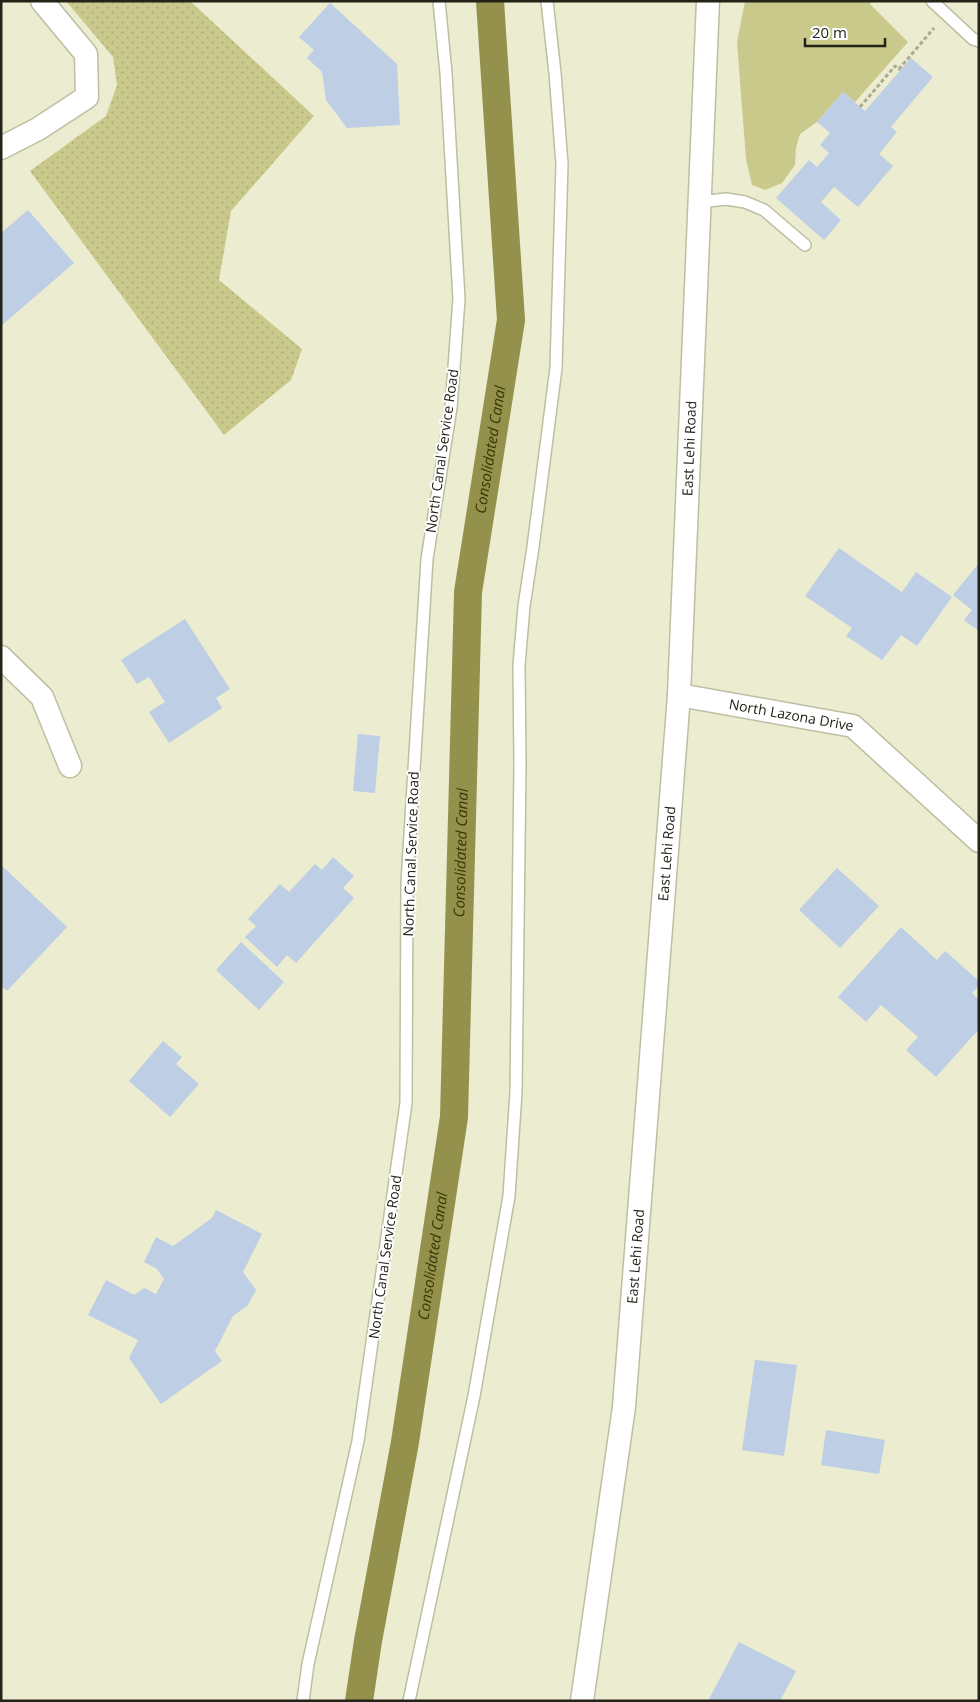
<svg xmlns="http://www.w3.org/2000/svg" width="980" height="1702" viewBox="0 0 980 1702" font-family="'Open Sans',sans-serif">
<defs>
<pattern id="park-dots" width="8" height="8" patternUnits="userSpaceOnUse" patternTransform="scale(1.25)"><rect width="8" height="8" fill="#cac98c"/><path d="M2 2h.1M6 6h.1" fill="none" stroke="#adac78" stroke-width="1.8" stroke-linecap="round"/></pattern>
</defs>
<rect width="100%" height="100%" fill="#ececd0"/>
<!-- grass -->
<path fill="#cac98c" d="M745,1H872L870,4L908,42L855,102L843,92L817,122L800,134L796,148L795,165L782,183L765,190L752,185L746,159L737,42Z"/>
<!-- park -->
<path fill="url(#park-dots)" d="M66,1H190L314,116L231,211L219,280L302,349L291,380L224,435L30,171L106,116L117,85L113,57Z"/>
<g fill="none" stroke-linecap="round" stroke-linejoin="round">
<!-- canal -->
<path stroke="#94914c" stroke-width="28" id="s1" d="M359,1701L368,1641L405,1442L454,1117L468,592L511,320L490,1"/>
</g>
<!-- building -->
<path fill="#bdcee5" d="M330,3L397,64L400,125L347,128L326,100L322,72L307,58L314,50L299,37Z
M911,58L933,77L891,127L897,132L879,154L893,166L858,207L834,187L821,202L841,220L824,240L776,198L809,160L817,167L829,153L820,145L830,133L817,122L843,92L865,111Z
M28,210L74,263L1,326V233Z
M839,548L902,592L916,572L952,597L917,646L901,635L882,660L846,636L852,628L805,596Z
M979,563V631L964,620L972,610L953,595Z
M185,619L230,689L216,698L222,708L169,743L149,712L165,702L149,677L137,684L121,660Z
M358,734L380,736L375,793L353,791Z
M333,857L354,876L343,888L354,898L296,963L287,955L277,967L245,937L256,926L248,919L280,884L289,892L315,864L322,870Z
M1,865L67,927L7,991L1,986Z
M837,868L879,906L840,948L799,910Z
M901,927L937,960L945,951L979,981V986L972,993L979,1000V1029L936,1077L906,1050L918,1037L881,1005L866,1022L838,997Z
M241,942L284,982L259,1010L216,970Z
M163,1041L182,1057L176,1064L199,1084L170,1117L129,1081Z
M216,1210L262,1234L243,1272L256,1290L248,1305L233,1316L215,1351L222,1361L161,1404L129,1358L138,1340L88,1315L106,1280L134,1295L144,1288L156,1294L164,1279L157,1269L144,1262L156,1237L173,1246L212,1218Z
M755,1360L797,1365L784,1456L742,1450Z
M826,1430L885,1440L879,1474L821,1465Z
M739,1642L796,1671L780,1701H708Z"/>
<g fill="none" stroke-linecap="round" stroke-linejoin="round">
<!-- lane casing -->
<g stroke="#bebea3" stroke-width="14">
<path id="lane" d="M932,1L973,39L979,41
M700,202L726,199L745,202L764,210L805,245
M303,1701L308,1664L358,1441L406,1103L407,883L427,559L451,408L459,299L446,73L439,1
M409,1701L474,1396L509,1196L516,1092L520,764L519,665L524,606L533,547L556,368L562,164L555,73L547,1"/>
</g>
<!-- street casing -->
<g stroke="#bebea3" stroke-width="25">
<g id="street">
<path d="M1,148L38,129L87,97L86,54L42,1"/>
<path d="M1,657L42,697L70,766"/>
<path id="s2" d="M679,695L853,726L979,841"/>
<path id="s3" d="M582,1701L624,1407L679,695L708,1"/>
</g>
</g>
<!-- path -->
<path stroke="#abab95" stroke-width="3" stroke-dasharray="4 2.5" stroke-linecap="butt" d="M860,107L895,66L899,69L934,28"/>
<!-- lane -->
<use href="#lane" stroke="#fff" stroke-width="11"/>
<!-- street -->
<use href="#street" stroke="#fff" stroke-width="22"/>
</g>
<g text-anchor="middle" stroke-width="4" stroke-linejoin="round" paint-order="stroke">
<!-- street labels -->
<g font-size="14" fill="#232318" stroke="#fff">
<text dy="5" stroke="none"><textPath href="#s3" startOffset="1258">East Lehi Road</textPath></text>
<text transform="translate(442 451) rotate(-82)" y="5">North Canal Service Road</text>
<text dy="5" stroke="none"><textPath href="#s2" startOffset="114">North Lazona Drive</textPath></text>
<text dy="5" stroke="none"><textPath href="#s3" startOffset="852">East Lehi Road</textPath></text>
<text transform="translate(411 854) rotate(-88)" y="5">North Canal Service Road</text>
<text transform="translate(385 1257) rotate(-82)" y="5">North Canal Service Road</text>
<text dy="5" stroke="none"><textPath href="#s3" startOffset="448">East Lehi Road</textPath></text>
</g>
<!-- water labels -->
<g font-size="15" font-style="italic" fill="#3a3800" stroke="#fff">
<text dy="5" stroke="none"><textPath href="#s1" startOffset="1261">Consolidated Canal</textPath></text>
<text dy="5" stroke="none"><textPath href="#s1" startOffset="856">Consolidated Canal</textPath></text>
<text dy="5" stroke="none"><textPath href="#s1" startOffset="451">Consolidated Canal</textPath></text>
</g>
</g>
<!-- border -->
<rect width="980" height="1702" fill="none" stroke="#232318" stroke-width="5"/>
<!-- scale -->
<path d="M805 38v8h80v-8" fill="none" stroke="#232318" stroke-width="2.5"/>
<text x="812" y="38" font-size="15" fill="#232318" stroke="#ffffff" stroke-width="4" paint-order="stroke">20 m</text>
</svg>
